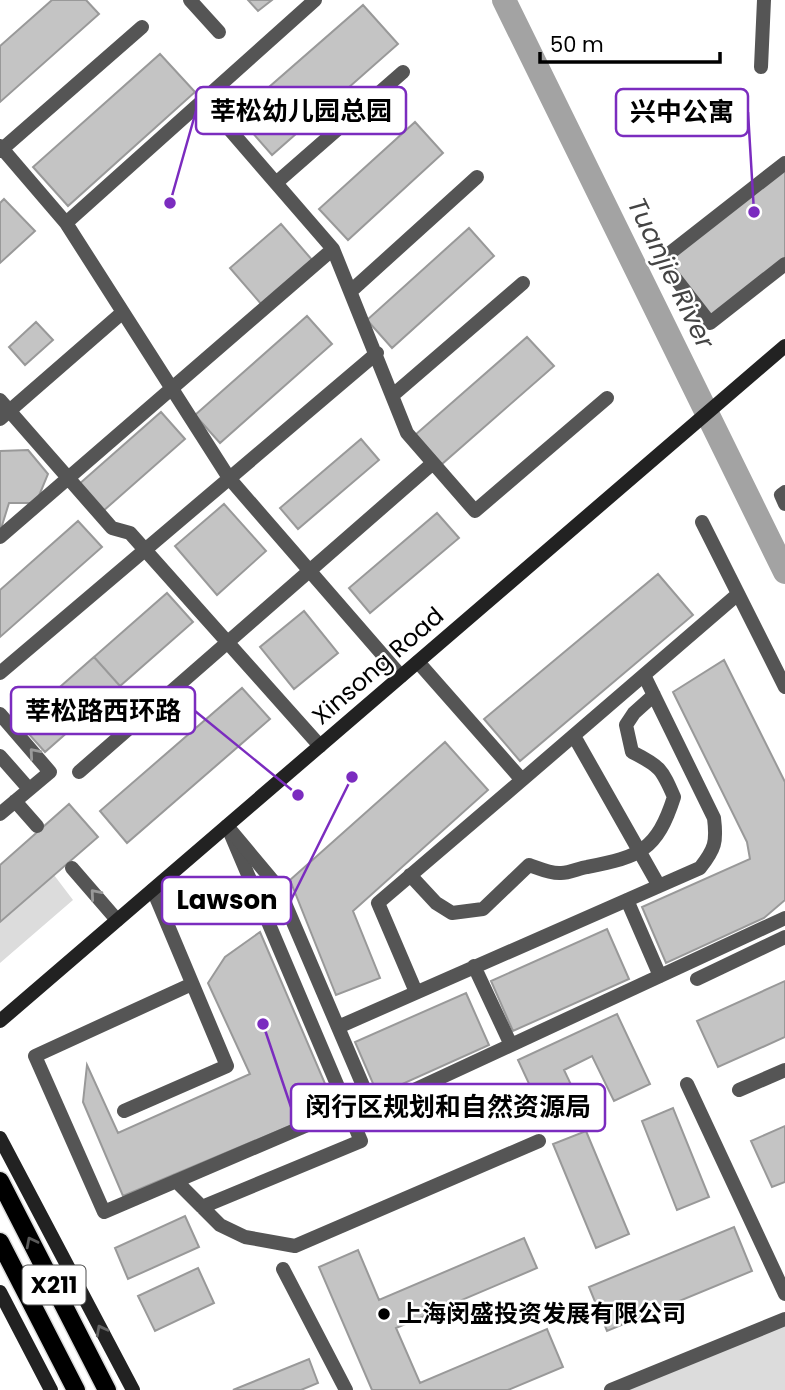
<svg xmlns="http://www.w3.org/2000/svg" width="785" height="1390" viewBox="0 0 785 1390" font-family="Poppins,'Noto Sans SC',sans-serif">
<rect width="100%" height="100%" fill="#fff"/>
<!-- green -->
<path fill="#dcdcdc" d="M54,875L73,900L0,963V922Z
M785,1312V1390H609Z"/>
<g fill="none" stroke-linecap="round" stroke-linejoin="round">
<!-- canal -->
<path stroke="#a3a3a3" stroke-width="24" d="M504,0L785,572"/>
</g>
<!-- building -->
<path fill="#c4c4c4" stroke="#999" stroke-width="2" d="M52,0H86L99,14L0,102V46Z
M248,0H272L258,11Z
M363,5L398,44L272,155L237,115Z
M160,54L195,92L68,206L33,167Z
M415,122L443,153L348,240L319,209Z
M785,163V264L710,323L661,260Z
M4,199L35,231L0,263V203Z
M281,224L313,261L262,305L230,268Z
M469,228L494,256L392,348L367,320Z
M307,316L332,344L220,443L195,415Z
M36,322L53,340L25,365L9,347Z
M527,337L554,366L442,464L415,435Z
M161,412L185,439L102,512L78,485Z
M361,439L379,460L298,529L280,508Z
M28,450L48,474L36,503H9L0,532V451Z
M224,504L266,551L217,595L175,546Z
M437,513L459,538L370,613L349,588Z
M78,521L102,547L0,637V590Z
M658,574L693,615L520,761L484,719Z
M167,593L193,622L120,686L94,657Z
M304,611L338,653L294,689L260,647Z
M94,657L120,686L45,752L19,723Z
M724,660L785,782V900L764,918L666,963L642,907L750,859L747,842L673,692Z
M242,688L270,719L127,843L100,811Z
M445,742L488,790L353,911L380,978L336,995L290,880Z
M69,804L98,837L0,922V865Z
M607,929L629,979L513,1031L491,981Z
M260,932L335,1107L123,1196L83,1102L87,1065L118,1133L250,1074L208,983L225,957Z
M785,981V1037L718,1067L697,1021Z
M466,993L489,1045L378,1095L355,1042Z
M617,1014L650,1084L614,1101L592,1056L564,1070L584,1112L550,1129L518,1060Z
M673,1108L709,1197L677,1210L642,1121Z
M785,1126V1182L772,1187L751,1141Z
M586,1131L629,1234L596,1248L553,1144Z
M185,1216L199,1247L128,1279L115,1248Z
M734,1227L752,1271L607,1331L589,1287Z
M524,1238L537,1268L396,1328L420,1383L547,1329L563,1367L508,1390H372L319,1267L358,1250L379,1300Z
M198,1268L214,1303L155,1331L138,1296Z
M309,1359L318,1383L301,1390H233Z"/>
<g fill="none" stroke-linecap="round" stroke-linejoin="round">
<!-- primary casing -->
<g stroke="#dbdbdb" stroke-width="21">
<path id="primary" d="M0,1181L107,1390
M0,1242L76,1390"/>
</g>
<!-- lane -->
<path stroke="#555" stroke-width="14" d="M190,0L219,32
M761,67L764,0
M0,714L50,772L0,814
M0,756L29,789
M15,801L37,826
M72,868L117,920
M192,984L35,1056L104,1212L347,1108L229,830
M124,1111L227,1066L153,890
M176,1181L220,1225L245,1237L295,1246L539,1141
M202,1207L361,1141L347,1108
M283,1269L346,1390"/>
<!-- street -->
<path stroke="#555" stroke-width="14" d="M204,100L333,249L407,433L475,511L607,398
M0,146L66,223L229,478L401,676
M0,151L142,27
M785,163L661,260L710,323L785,264
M276,183L403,72
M66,223L315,0
M351,291L477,177
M393,395L523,283
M0,400L112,528L130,533L320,746
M0,419L123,312
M785,492L781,495L785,504
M702,522L785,687
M0,537L333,249
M418,662L522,780L738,594
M0,673L377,353
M574,736L659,886
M79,772L433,463
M227,826L278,887L373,1109L785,918
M410,875L436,903L452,913L483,909L529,865C538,868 551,874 561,873C570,873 579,868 587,867C640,857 657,850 674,797C662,769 660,766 632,752L626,725L634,713L654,695
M627,900L660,976
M474,966L511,1045
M697,979L785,937
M416,992L378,903L522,780
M338,1027L700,868C715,849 717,842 714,818L644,675
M687,1084L785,1294
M739,1090L785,1070
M611,1390L785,1319"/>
<!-- secondary -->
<path stroke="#222" stroke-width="14" d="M0,1021L785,346
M0,1138L133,1390
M0,1292L51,1390"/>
<!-- primary -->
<use href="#primary" stroke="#000" stroke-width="18"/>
</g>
<!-- one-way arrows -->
<defs><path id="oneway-chevron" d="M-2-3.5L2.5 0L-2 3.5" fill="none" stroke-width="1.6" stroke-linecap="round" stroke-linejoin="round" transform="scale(1.75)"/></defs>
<g stroke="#999">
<use href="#oneway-chevron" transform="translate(34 753) rotate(-131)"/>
<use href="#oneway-chevron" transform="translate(95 894) rotate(-131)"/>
</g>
<use stroke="#595959" href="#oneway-chevron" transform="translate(31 1242) rotate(-117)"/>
<use stroke="#646464" href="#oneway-chevron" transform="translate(101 1330) rotate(-118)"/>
<!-- markers -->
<circle fill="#000" stroke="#fff" stroke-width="2.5" cx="384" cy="1314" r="7"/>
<g text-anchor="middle" stroke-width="5" stroke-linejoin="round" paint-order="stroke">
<!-- shield labels -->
<rect fill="#fff" stroke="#4c4c4c" stroke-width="2" x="22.5" y="1265.5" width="63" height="39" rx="5"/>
<g font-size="23" font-weight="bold" fill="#000">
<text x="54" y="1293">X211</text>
</g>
<!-- street labels -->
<g font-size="24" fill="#000" stroke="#fff">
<text transform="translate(378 666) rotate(-41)" y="8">Xinsong Road</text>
</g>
<!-- poi labels -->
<g font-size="24" font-weight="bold" fill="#000" stroke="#fff" text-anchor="start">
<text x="398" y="1322">上海闵盛投资发展有限公司</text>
</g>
<!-- water labels -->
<g font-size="26" font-style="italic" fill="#444" stroke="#fff">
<text transform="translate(671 273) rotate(64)" y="9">Tuanjie River</text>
</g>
</g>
<!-- callouts -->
<path fill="none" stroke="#7b2cbf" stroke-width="2.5" d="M170 203L196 111M754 212L748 112M298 795L195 711M352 777L291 900M263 1024L291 1107"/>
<g fill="#7b2cbf" stroke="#fff" stroke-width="2.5">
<circle cx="170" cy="203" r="7"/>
<circle cx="754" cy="212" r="7"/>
<circle cx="298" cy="795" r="7"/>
<circle cx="352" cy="777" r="7"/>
<circle cx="263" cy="1024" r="7"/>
</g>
<g fill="#fff" stroke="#7b2cbf" stroke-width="2.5">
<rect x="196" y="87" width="210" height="47" rx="7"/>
<rect x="616" y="89" width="132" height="47" rx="7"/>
<rect x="11" y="687" width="184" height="47" rx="7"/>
<rect x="162" y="877" width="129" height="47" rx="7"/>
<rect x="291" y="1084" width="314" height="47" rx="7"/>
</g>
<g font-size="26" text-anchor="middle" font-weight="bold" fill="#000">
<text x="301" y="120">莘松幼儿园总园</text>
<text x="682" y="121">兴中公寓</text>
<text x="103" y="720">莘松路西环路</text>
<text x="227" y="909">Lawson</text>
<text x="448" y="1116">闵行区规划和自然资源局</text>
</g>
<!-- scale -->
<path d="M540 52v10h180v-10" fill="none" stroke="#000000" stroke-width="3.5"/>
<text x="550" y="52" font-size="21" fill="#000000" stroke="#ffffff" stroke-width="5" paint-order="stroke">50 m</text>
</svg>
